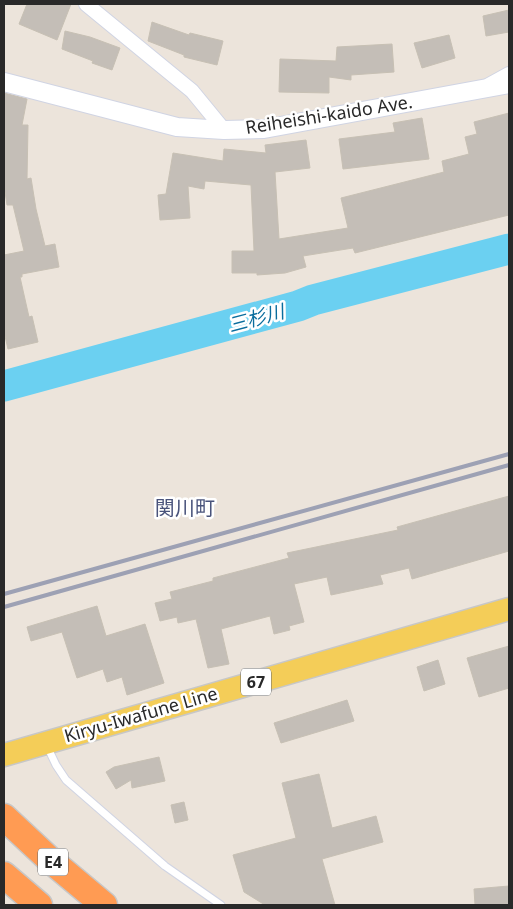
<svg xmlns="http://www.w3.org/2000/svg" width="513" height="909" viewBox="0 0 513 909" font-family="'Noto Sans','Noto Sans JP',sans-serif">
<rect width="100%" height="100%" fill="#ece4db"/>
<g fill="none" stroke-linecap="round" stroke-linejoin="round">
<!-- river -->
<path stroke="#6bd0f1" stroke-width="31" d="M4,386L298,306L313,300L509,249"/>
</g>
<!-- building -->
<path fill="#c4beb7" stroke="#c7c0b4" d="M27,4H71L57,40L19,24Z
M509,10V32L486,36L483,16Z
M152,22L189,35L190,33L223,41L217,65L184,57V55L148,41Z
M65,31L90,37L120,48L112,70L92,63L93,61L62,49Z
M449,35L455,58L422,68L414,43Z
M392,44L394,72L351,75V80L329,77V93L279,92L280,59L336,61L337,47Z
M4,93L27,99L22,125H28L27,179L31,178L36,209L45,246L55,244L59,267L22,274V277H20L29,317L32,316L38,342L8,349L4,332V255L24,251L13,205H7L4,185Z
M509,113V215L355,253L353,248L303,256L306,267L285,273L257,275V273H232V251H254L251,185L205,181L204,189L188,186L190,218L160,220L158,195L166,194L173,153L223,161L224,149L266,153L265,145L306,140L310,168L275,172L279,239L348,228L341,198L444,172L442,161L469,154L465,137L477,134L474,122Z
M422,118L429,159L343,169L339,139L395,132L393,123Z
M509,496V551L412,579L409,568L380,575L383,584L331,595L327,577L294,584L304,622L289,626L290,630L274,634L270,616L221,629L229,664L208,668L196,619L178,623L177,617L160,621L155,603L172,599L170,592L213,581V578L289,558L287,553L398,530L397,527Z
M97,606L106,636L145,624L164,683L127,695L122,677L107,682L103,669L77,678L62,632L31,641L27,627Z
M509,646V688L479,697L467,658Z
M438,660L445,684L424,691L417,667Z
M347,700L354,721L281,743L274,723Z
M159,757L165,781L132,788L131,780L116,789L106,772L114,767Z
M319,774L332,828L376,816L383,842L322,859L335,905H265L244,892L233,855L296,838L282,783Z
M184,802L188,820L175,823L171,805Z
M509,886V905H475L474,889Z"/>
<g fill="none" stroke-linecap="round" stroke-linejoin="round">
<!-- service casing -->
<g stroke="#d0d4e3" stroke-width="9">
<path id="service" d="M47,746L56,765L66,780L165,866L221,905"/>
</g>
<!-- minor casing -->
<g stroke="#d0d4e3" stroke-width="16">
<path id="minor" d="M86,4L192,91L224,130
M489,85L509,74"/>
</g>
<!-- tertiary casing -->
<g stroke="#d0d4e3" stroke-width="20">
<path id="tertiary" d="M4,82L177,127L224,130L264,129L509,84"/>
</g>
<!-- primary casing -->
<g stroke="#c7c7c7" stroke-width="25">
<path id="primary" d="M4,755L509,609"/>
</g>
<!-- motorway casing -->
<g stroke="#c7c7c7" stroke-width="29">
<path id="motorway" d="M4,817L49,859L104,905
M4,875L39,905"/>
</g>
<!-- service -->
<use href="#service" stroke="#fff" stroke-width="7"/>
<!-- minor -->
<use href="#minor" stroke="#fff" stroke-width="14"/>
<!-- tertiary -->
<use href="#tertiary" stroke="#fff" stroke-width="18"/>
<!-- primary -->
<use href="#primary" stroke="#f4cd58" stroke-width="22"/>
<!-- motorway -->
<use href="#motorway" stroke="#ff9b53" stroke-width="26"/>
<!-- rail -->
<path stroke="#9da1b4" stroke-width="4" d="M4,594L509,454
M4,607L509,465"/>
</g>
<g text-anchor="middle" stroke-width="5" stroke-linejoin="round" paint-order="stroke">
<!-- shield labels -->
<g fill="#fff" stroke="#696969" stroke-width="1">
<rect x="241" y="668.5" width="30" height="27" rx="4"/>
<rect x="38" y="848.5" width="30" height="27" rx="4"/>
</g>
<g font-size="16" font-weight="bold" fill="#292929">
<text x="256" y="688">67</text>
<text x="53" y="868">E4</text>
</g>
<!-- street labels -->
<g font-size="18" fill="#292929" stroke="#fff">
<text transform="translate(329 115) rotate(-9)" y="6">Reiheishi-kaido Ave.</text>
<text transform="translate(141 715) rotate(-16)" y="6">Kiryu-Iwafune Line</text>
</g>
<!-- water labels -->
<g font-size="19" font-style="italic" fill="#0a6d9d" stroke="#fff">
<text transform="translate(256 318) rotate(-15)" y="7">三杉川</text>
</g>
<!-- quarter labels -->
<g font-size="20" fill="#49537b" stroke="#fff">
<text x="185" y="515">関川町</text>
</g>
</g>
<!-- border -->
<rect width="513" height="909" fill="none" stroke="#292929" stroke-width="10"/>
</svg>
